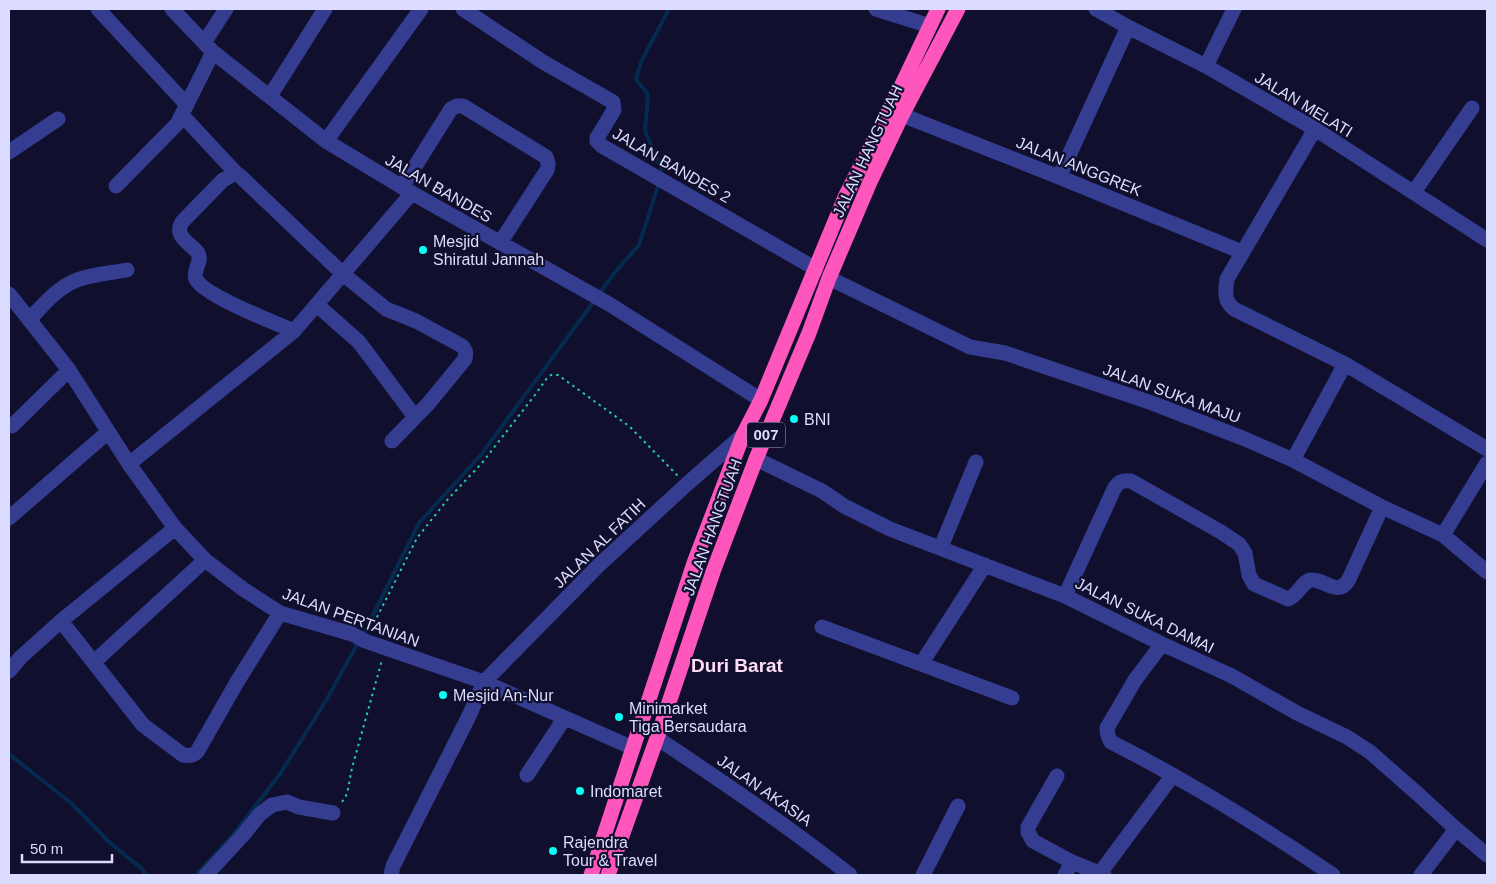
<svg xmlns="http://www.w3.org/2000/svg" width="1496" height="884" viewBox="0 0 1496 884" font-family="Helvetica,sans-serif">
<rect width="100%" height="100%" fill="#100f2d"/>
<g fill="none" stroke-linecap="round" stroke-linejoin="round">
<!-- stream -->
<path stroke="#052a50" stroke-width="4" d="M661,177V168L645,131L648,95C646,89 639,86 636,79L641,62L669,9
M599,294L616,271L639,245L659,183
M363,635L419,523L480,456L595,300
M9,754L71,803L109,842L141,868L146,875
M196,875L233,835L280,774L327,699L359,641"/>
<!-- path -->
<path stroke="#23cbab" stroke-width="2" stroke-dasharray="2.5 4" stroke-linecap="butt" d="M371,629L417,538L448,499L482,463L535,395L547,378L551,375H558L629,426L678,476
M342,802L347,794L352,768L382,660"/>
<!-- minor -->
<path stroke="#353d91" stroke-width="15" d="M98,9L187,105
M172,9L213,52L326,141L412,193L609,304L761,400
M463,9L543,62L613,102L614,110L597,138V141L602,146L816,269
M876,9L930,26
M1096,9L1128,27L1206,66L1315,129L1487,240
M204,43L226,9
M1206,66L1234,9
M270,96L325,9
M182,115L237,174
M902,115L1059,177L1242,252
M1315,129L1227,279C1225,291 1224,301 1234,309L1345,364L1487,449
M326,141L421,9
M9,152L58,119
M1059,177L1128,27
M116,186L177,124L213,52
M402,187L451,109L457,106H463L546,157C548,162 549,165 547,170L500,243
M1414,192L1472,108
M829,278L970,347L1005,353L1152,403L1245,439L1293,460L1382,507L1443,535L1487,572
M9,294L69,370L129,464L175,528L205,560L243,589L280,613L352,634L365,641L484,682L633,748
M317,305L359,342L415,417
M29,320C43,305 58,287 77,280C93,274 111,273 127,270
M294,331C275,323 203,295 196,279C192,269 203,263 198,253C191,243 173,237 182,222L223,180L234,174L239,175L343,274L386,309L416,321L462,346C466,350 466,353 465,359L428,404L392,441
M12,426L69,370
M756,459L822,491L844,506L890,529L1065,596L1162,644L1232,676L1297,713L1347,737L1370,752L1419,795L1456,829L1487,855
M1293,460L1345,364
M129,464L294,331L412,193
M9,518L108,432
M1443,535L1487,463
M941,547L976,462
M1065,596L1114,489C1118,482 1122,480 1131,481L1221,532L1239,544L1245,553L1249,575L1254,584L1288,599C1299,596 1302,579 1313,580C1327,581 1339,597 1349,579L1382,507
M61,621L143,725L183,755C189,756 193,756 197,752L237,682L280,613
M822,627L921,664L985,565
M1162,644L1135,680L1107,728C1107,734 1108,737 1111,742C1188,781 1262,827 1333,875
M94,662L205,560
M921,664L1012,698
M9,671L21,657L61,621L175,528
M657,738C723,782 788,826 850,875
M527,775L564,719
M1057,776L1028,827V832L1033,841L1072,862
M1100,873L1173,775
M206,875L243,835L260,814L272,805L287,802L299,807L333,813
M391,875L393,866L469,716L484,682L599,565L687,484L743,435
M923,875L958,806
M1065,875L1072,862L1104,875
M1421,875L1456,829"/>
<!-- highway -->
<path stroke="#ff56bd" stroke-width="15" d="M591,875L694,563L743,435L761,400L845,197L898,93L938,9
M608,875L657,738L714,569L756,459L809,333L829,278L870,182L902,115L958,9"/>
</g>
<!-- markers -->
<g fill="#07fff8" stroke="#100f2d" stroke-width="2">
<circle cx="423" cy="250" r="5"/>
<circle cx="794" cy="419" r="5"/>
<circle cx="443" cy="695" r="5"/>
<circle cx="619" cy="717" r="5"/>
<circle cx="580" cy="791" r="5"/>
<circle cx="553" cy="851" r="5"/>
</g>
<g text-anchor="middle" stroke-width="4.5" stroke-linejoin="round" paint-order="stroke">
<!-- shield labels -->
<rect fill="#100f2d" stroke="#9e9ec0" stroke-width="1" x="747" y="422.5" width="38" height="25" rx="4"/>
<g font-size="15" font-weight="bold" fill="#dbdcff">
<text x="766" y="440">007</text>
</g>
<!-- street labels -->
<g font-size="16" fill="#dbdcff" stroke="#100f2d">
<text transform="translate(1304 104) rotate(31)" y="6">JALAN MELATI</text>
<text transform="translate(867 151) rotate(-65)" y="6">JALAN HANGTUAH</text>
<text transform="translate(672 165) rotate(30)" y="6">JALAN BANDES 2</text>
<text transform="translate(1079 166) rotate(22)" y="6">JALAN ANGGREK</text>
<text transform="translate(439 188) rotate(30)" y="6">JALAN BANDES</text>
<text transform="translate(1172 393) rotate(20)" y="6">JALAN SUKA MAJU</text>
<text transform="translate(712 527) rotate(-70)" y="6">JALAN HANGTUAH</text>
<text transform="translate(599 543) rotate(-44)" y="6">JALAN AL FATIH</text>
<text transform="translate(1145 615) rotate(26)" y="6">JALAN SUKA DAMAI</text>
<text transform="translate(351 617) rotate(20)" y="6">JALAN PERTANIAN</text>
<text transform="translate(765 790) rotate(35)" y="6">JALAN AKASIA</text>
</g>
<!-- poi labels -->
<g font-size="16" fill="#dbdcff" stroke="#100f2d" text-anchor="start">
<text x="433" y="247">Mesjid<tspan x="433" dy="18">Shiratul Jannah</tspan></text>
<text x="804" y="425">BNI</text>
<text x="453" y="701">Mesjid An-Nur</text>
<text x="629" y="714">Minimarket<tspan x="629" dy="18">Tiga Bersaudara</tspan></text>
<text x="590" y="797">Indomaret</text>
<text x="563" y="848">Rajendra<tspan x="563" dy="18">Tour &amp; Travel</tspan></text>
</g>
<!-- quarter labels -->
<g font-size="19" font-weight="bold" fill="#ffddf7" stroke="#100f2d">
<text x="737" y="672">Duri Barat</text>
</g>
</g>
<!-- border -->
<rect width="1496" height="884" fill="none" stroke="#dbdcff" stroke-width="20"/>
<!-- scale -->
<path d="M22 854v8h90v-8" fill="none" stroke="#dbdcff" stroke-width="2.5"/>
<text x="30" y="854" font-size="15" fill="#dbdcff" stroke="#100f2d" stroke-width="4" paint-order="stroke">50 m</text>
</svg>
